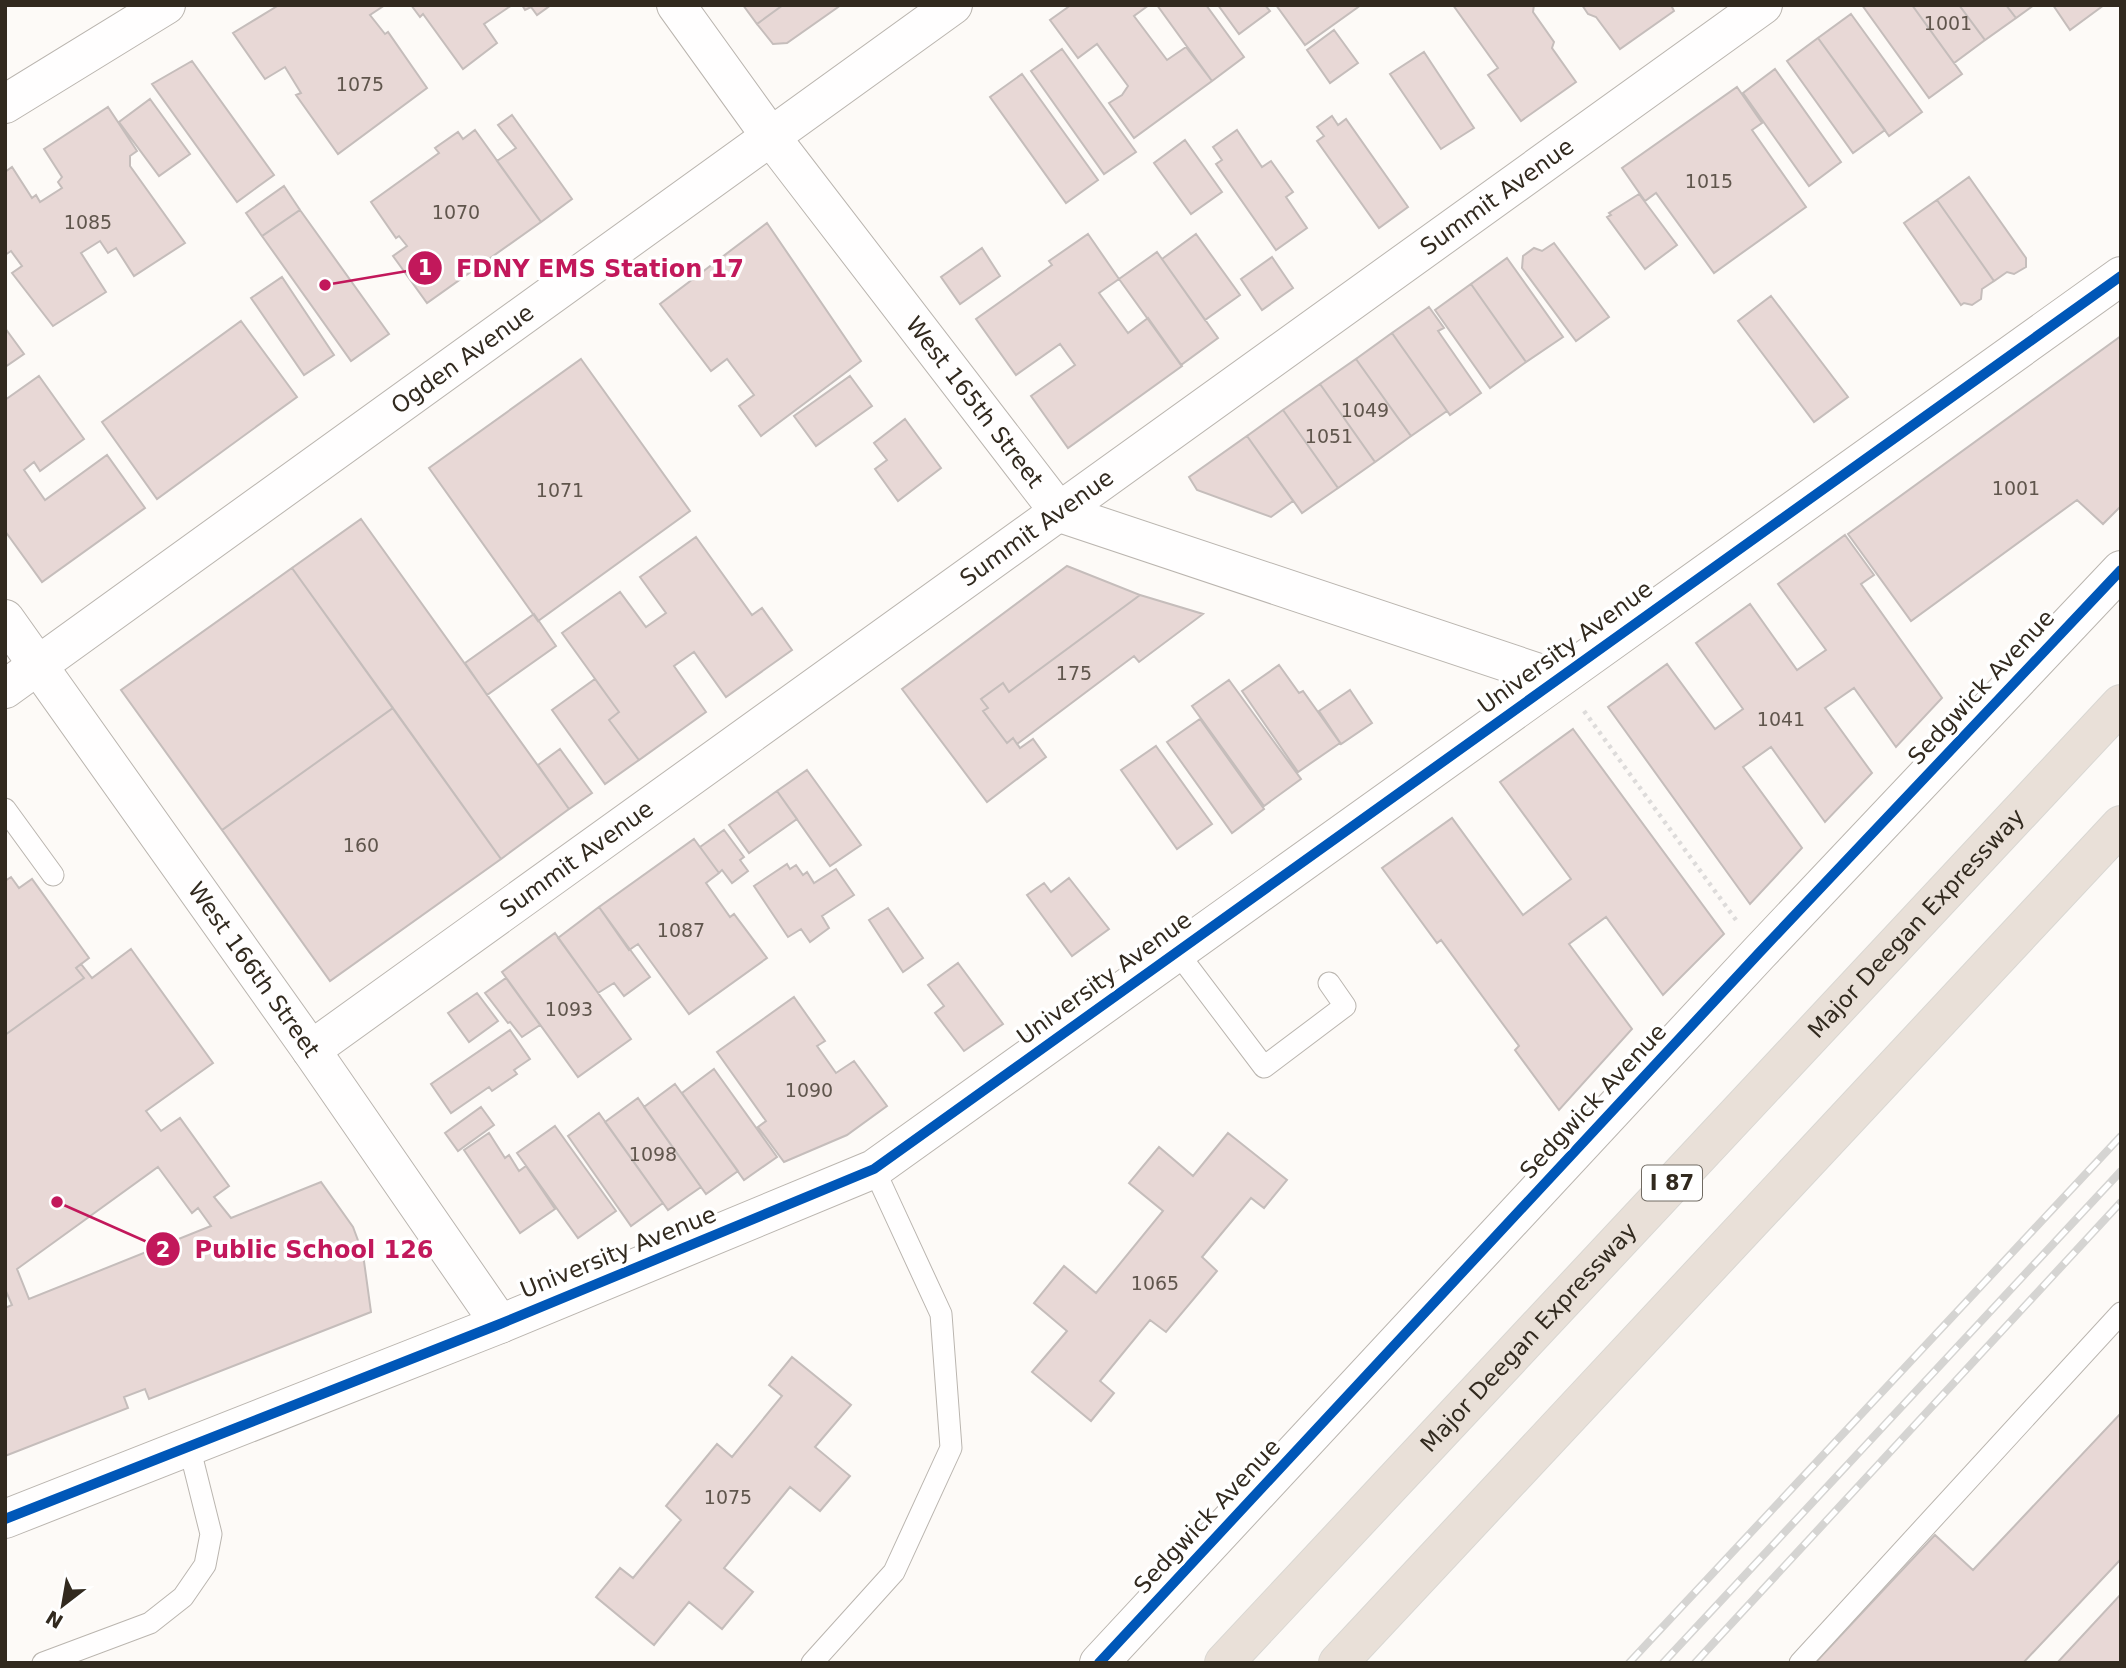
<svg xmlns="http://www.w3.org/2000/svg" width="2126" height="1668" viewBox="0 0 2126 1668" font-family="'DejaVu Sans',sans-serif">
<rect width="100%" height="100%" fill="#fdfaf7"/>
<!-- building -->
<path fill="#e8d8d6" stroke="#c5bdbb" stroke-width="2" fill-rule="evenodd" d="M279,5H385L370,15L385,34L388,32L427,88L338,154L296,95L301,93L285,67L265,79L233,33Z
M411,5H512L484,24L497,43L463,69L423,14L420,17Z
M522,5H551L537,15L531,7L525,10Z
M743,5H783L757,24Z
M783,5H841L787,43L773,44L757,24Z
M1071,5H1149L1134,16L1167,60L1186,47L1212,81L1134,138L1109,103L1122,95L1128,86L1097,44L1078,58L1050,20Z
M1157,5H1206L1244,57L1212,81Z
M1218,5H1265L1270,11L1239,34Z
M1276,5H1361L1305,45Z
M1453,5H1534L1533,12L1554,42L1552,48L1576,82L1521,121L1488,75L1498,68Z
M1582,5H1671L1674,11L1620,49L1596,17L1588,14Z
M1862,5H1912L1962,74L1929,98Z
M1912,5H1959L1985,40L1954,63Z
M1959,5H2006L2016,18L1985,40Z
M2006,5H2034L2016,18Z
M2053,5H2104L2070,30Z
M1851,14L1922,112L1889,136L1818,38Z
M1334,30L1358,63L1330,83L1307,50Z
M1818,38L1885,130L1853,153L1787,61Z
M1062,49L1136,152L1104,174L1031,71Z
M1424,52L1474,128L1441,149L1390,74Z
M192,61L274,175L237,202L152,84Z
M1775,69L1841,162L1809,186L1743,93Z
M1022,74L1098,180L1066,203L990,97Z
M1737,87L1762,123L1752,130L1806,207L1714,273L1656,193L1645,201L1622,168Z
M150,99L190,154L159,176L119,122Z
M108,107L137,151L130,156V166L185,243L134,276L116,248L108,253L100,241L81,253L106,292L53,326L12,273L22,266L11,251L5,255V172L12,167L32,198L36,195L40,202L62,188L58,182L62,177L44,149Z
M512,115L572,199L541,222L497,161L516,148L498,125Z
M1332,116L1338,125L1346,119L1408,207L1379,228L1317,141L1324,136L1317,127Z
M475,130L541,222L427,303L393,256L407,246L399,236L396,238L371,202L439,153L435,148L458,132L463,139Z
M1237,130L1262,167L1271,161L1293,192L1286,197L1307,228L1276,250L1216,164L1222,160L1213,147Z
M1185,140L1222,192L1191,214L1154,163Z
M1969,177L2026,258V267L2014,274L2007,272L1994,281L1937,200Z
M284,186L300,210L262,236L246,213Z
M1639,194L1677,245L1645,269L1607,217L1611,215L1609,213Z
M1937,200L1994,281L1982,289L1981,299L1972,305L1964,303L1961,305L1904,223Z
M300,210L389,334L351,361L262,236Z
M767,223L861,361L761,436L739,406L754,395L727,359L711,371L660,304Z
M1088,234L1119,279L1099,293L1128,333L1148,318L1182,366L1068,448L1031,396L1075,365L1060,344L1016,375L976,319L1052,265L1049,261Z
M1196,234L1240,295L1205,320L1162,259Z
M1554,243L1609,317L1576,341L1522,268L1523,256L1534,248L1542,251Z
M982,248L1000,276L960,304L941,277Z
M1157,252L1218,338L1181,365L1119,279Z
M1272,257L1293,288L1262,310L1241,279Z
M1507,258L1563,337L1526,362L1471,284Z
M282,277L334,355L304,375L251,298Z
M1471,284L1526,362L1490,388L1435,310Z
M1771,296L1848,397L1814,422L1738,321Z
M1429,307L1444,328L1438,331L1481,393L1450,415L1392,333Z
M241,321L297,397L157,499L102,422Z
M5,328L24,354L5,367Z
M1392,333L1447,411L1411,436L1356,359Z
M2121,336V506L2103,524L2077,500L1911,621L1848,534Z
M581,359L690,511L538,621L429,468Z
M1356,359L1411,436L1375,462L1320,384Z
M39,376L84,439L40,471L34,462L24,470L45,500L107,455L145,508L42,582L5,531V400Z
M850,376L872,406L816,446L794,416Z
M1320,384L1375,462L1338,488L1283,410Z
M1283,410L1338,488L1302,513L1247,436Z
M905,419L941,468L898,501L875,469L887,460L874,443Z
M1247,436L1293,501L1271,517L1197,490L1189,477Z
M361,519L569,809L501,859L292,568Z
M1845,535L1874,575L1861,584L1942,698L1896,747L1854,688L1825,708L1872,773L1825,822L1771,747L1743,767L1802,848L1750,904L1608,707L1667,664L1715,729L1743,709L1696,643L1750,604L1797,670L1826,650L1778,584Z
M696,537L752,615L762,608L792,650L726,697L694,652L674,666L706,712L639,760L609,720L619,712L562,633L620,592L646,627L666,613L640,577Z
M1067,566L1140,595L1009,692L1003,683L981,699L988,708L983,711L1007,743L1013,738L1020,748L1033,739L1046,757L987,802L902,689Z
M292,568L393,708L222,830L121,690Z
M1140,595L1203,614L1139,662L1134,656L1017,744L1013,738L1007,743L983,711L988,708L981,699L1003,683L1009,692Z
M534,614L556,646L487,695L465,663Z
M1279,665L1299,693L1303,691L1340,743L1298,772L1242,691Z
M595,679L619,712L609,720L639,760L605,784L552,710Z
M1229,680L1301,779L1264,806L1192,706Z
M1350,690L1372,723L1341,744L1319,711Z
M393,708L501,859L330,981L222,830Z
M1200,719L1264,809L1232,833L1167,742Z
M1573,729L1724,934L1663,995L1606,917L1569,944L1632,1029L1559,1110L1515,1050L1519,1046L1441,940L1437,943L1382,868L1452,818L1523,915L1571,879L1500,782Z
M1156,746L1212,824L1177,849L1121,770Z
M560,749L592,793L569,809L538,765Z
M807,770L861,845L830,866L777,791Z
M777,791L797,819L749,853L729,825Z
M724,830L744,857L740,860L748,871L732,883L722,870L719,873L700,847Z
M694,839L719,873L706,883L730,917L734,914L767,958L689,1014L638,944L629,950L599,907Z
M787,864L790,869L796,865L803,875L807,872L814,883L836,869L854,895L822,916L829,928L810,942L801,929L788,937L754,886Z
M11,877L19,888L32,879L89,958L76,968L84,978L5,1035V881Z
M1069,878L1109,929L1072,956L1027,895L1044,883L1051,892Z
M599,907L650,977L624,996L614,983L598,993L558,938Z
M888,908L923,958L903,972L869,920Z
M555,933L631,1039L578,1077L502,972Z
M131,949L213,1063L146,1111L161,1131L180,1118L229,1186L214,1197L231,1218L321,1182L353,1227L363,1254L371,1312L149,1399L145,1389L124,1397L128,1408L5,1456V1308L12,1305L5,1289V1035L84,978L76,968L81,964L92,978ZM158,1167L192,1213L198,1208L211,1226L29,1299L17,1269Z
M958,963L1003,1024L964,1051L935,1013L944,1006L928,985Z
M506,978L540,1025L522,1037L510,1022L508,1023L485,993Z
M477,993L498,1021L469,1042L448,1013Z
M794,997L825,1041L817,1046L836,1073L854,1061L887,1106L847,1135L784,1162L758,1127L766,1121L717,1052Z
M510,1030L530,1059L514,1070L517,1074L492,1091L489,1087L451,1113L431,1084Z
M714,1069L777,1157L744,1180L682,1093Z
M675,1084L738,1171L706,1194L644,1107Z
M638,1098L701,1187L668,1210L605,1122Z
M481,1107L494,1125L458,1151L445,1133Z
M599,1113L663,1203L631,1226L568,1136Z
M555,1126L616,1211L578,1238L517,1153Z
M489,1133L505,1158L509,1155L519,1171L526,1166L555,1209L520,1233L464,1150Z
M1228,1133L1287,1180L1264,1208L1251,1198L1202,1257L1217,1271L1166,1332L1150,1320L1100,1381L1114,1393L1091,1421L1032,1372L1067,1331L1034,1303L1064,1266L1096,1293L1163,1211L1129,1183L1159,1147L1193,1176Z
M792,1357L851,1405L815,1447L850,1476L820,1511L790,1487L724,1568L753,1592L722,1629L689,1602L654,1645L596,1597L620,1568L633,1578L681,1520L666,1506L717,1444L732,1457L782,1396L769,1385Z
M2121,1413V1559L2023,1663H1815L1935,1535L1973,1570Z
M2121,1594V1663H2057Z"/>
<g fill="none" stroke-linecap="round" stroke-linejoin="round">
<!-- service casing -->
<g stroke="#bab5af" stroke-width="23">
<path id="service" d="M5,809L53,875
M1177,952L1264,1067L1345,1006L1329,983
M43,1663L150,1623L183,1597L205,1565L211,1534L189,1446
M812,1663L894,1572L951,1448L941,1314L874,1169
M1800,1663L2121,1313"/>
</g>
<!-- minor casing -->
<g stroke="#bab5af" stroke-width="40">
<g id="minor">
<path id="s1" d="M676,5L771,137L1060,513L1557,679"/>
<path d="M5,104L166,5"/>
<path id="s2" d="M5,619L311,1050L500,1324"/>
<path id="s3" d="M311,1050L1763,5"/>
<path d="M5,1519L500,1324L874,1169L2121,276"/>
</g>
</g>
<!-- tertiary casing -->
<g stroke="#bab5af" stroke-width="40">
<g id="tertiary">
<path id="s4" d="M5,689L953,5"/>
</g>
</g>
<!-- secondary casing -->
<g stroke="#bab5af" stroke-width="40">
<path id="secondary" d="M1099,1663L1759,953L2121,570"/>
</g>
<!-- motorway casing -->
<g stroke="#d9d7d3" stroke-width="40">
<g id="motorway">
<path id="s5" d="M1224,1663L2121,704"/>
<path d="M1338,1663L2121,825"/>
</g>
</g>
<!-- path -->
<path stroke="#dddbda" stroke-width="4.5" stroke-dasharray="3.5 5" stroke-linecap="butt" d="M1584,711L1736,920"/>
<!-- service -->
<use href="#service" stroke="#fffefe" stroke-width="21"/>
<!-- minor -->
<use href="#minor" stroke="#fffefe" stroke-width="38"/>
<!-- tertiary -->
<use href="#tertiary" stroke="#fffefe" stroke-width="38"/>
<!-- secondary -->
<use href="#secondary" stroke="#fffefe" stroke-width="38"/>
<!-- motorway -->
<use href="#motorway" stroke="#e9e0d8" stroke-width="38"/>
<!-- rail casing -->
<g stroke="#d5d4d2" stroke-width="8">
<path id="rail" d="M1629,1663L2121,1136
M1663,1663L2121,1171
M1695,1663L2121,1202"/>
</g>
<!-- rail -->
<use href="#rail" stroke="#fff" stroke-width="5" stroke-dasharray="16" stroke-linecap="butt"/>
<!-- cycleway casing -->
<g stroke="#fff" stroke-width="15">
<path id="cycleway" d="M5,1519L500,1324L874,1169L2121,276
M1099,1663L1759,953L2121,570"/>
</g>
<!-- cycleway -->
<use href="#cycleway" stroke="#0057b8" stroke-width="10"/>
</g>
<g text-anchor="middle" stroke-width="7" stroke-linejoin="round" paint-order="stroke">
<!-- number labels -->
<g font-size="19" fill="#60564d">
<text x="1948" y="30">1001</text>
<text x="360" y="91">1075</text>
<text x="1709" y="188">1015</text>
<text x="456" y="219">1070</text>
<text x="88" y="229">1085</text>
<text x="1365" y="417">1049</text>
<text x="1329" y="443">1051</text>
<text x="2016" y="495">1001</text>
<text x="560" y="497">1071</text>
<text x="1074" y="680">175</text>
<text x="1781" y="726">1041</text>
<text x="361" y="852">160</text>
<text x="681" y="937">1087</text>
<text x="569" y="1016">1093</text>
<text x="809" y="1097">1090</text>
<text x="653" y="1161">1098</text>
<text x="1155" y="1290">1065</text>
<text x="728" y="1504">1075</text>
</g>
<!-- shield labels -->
<rect fill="#fff" stroke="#706a62" stroke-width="2" x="1642" y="1165.5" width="60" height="35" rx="5"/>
<g font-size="21" font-weight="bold" fill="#322a1f">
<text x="1672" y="1190">I 87</text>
</g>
<!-- street labels -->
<g font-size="23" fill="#322a1f" stroke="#fff">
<text dy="8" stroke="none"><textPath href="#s3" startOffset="1461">Summit Avenue</textPath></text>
<text dy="8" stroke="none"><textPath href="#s4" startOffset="564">Ogden Avenue</textPath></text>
<text dy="8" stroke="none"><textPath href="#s1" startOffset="497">West 165th Street</textPath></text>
<text dy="8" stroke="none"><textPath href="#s3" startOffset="894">Summit Avenue</textPath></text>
<text transform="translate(1565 647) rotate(-36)" y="8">University Avenue</text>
<text transform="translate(1981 687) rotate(-47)" y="8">Sedgwick Avenue</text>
<text dy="8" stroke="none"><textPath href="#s3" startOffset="327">Summit Avenue</textPath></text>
<text dy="8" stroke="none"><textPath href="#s5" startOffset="1013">Major Deegan Expressway</textPath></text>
<text dy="8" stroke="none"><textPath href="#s2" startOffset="430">West 166th Street</textPath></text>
<text transform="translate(1104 978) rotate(-36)" y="8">University Avenue</text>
<text transform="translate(1593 1101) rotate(-47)" y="8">Sedgwick Avenue</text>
<text transform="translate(618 1252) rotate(-22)" y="8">University Avenue</text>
<text dy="8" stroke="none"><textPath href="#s5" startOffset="446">Major Deegan Expressway</textPath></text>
<text transform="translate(1207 1516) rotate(-47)" y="8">Sedgwick Avenue</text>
</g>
</g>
<!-- callouts -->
<path fill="none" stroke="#c2185b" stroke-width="2.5" d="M325 285L425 268M57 1202L163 1249"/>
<g fill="#c2185b" stroke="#fff" stroke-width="2.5">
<circle cx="325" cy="285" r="7"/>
<circle cx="57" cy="1202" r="7"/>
<circle cx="425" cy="268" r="18"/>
<circle cx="163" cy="1249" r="18"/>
</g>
<g font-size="21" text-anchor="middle" font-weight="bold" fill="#fff">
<text x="425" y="275">1</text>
<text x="163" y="1257">2</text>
</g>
<g font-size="24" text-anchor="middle" font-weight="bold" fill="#c2185b" stroke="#fff" stroke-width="7" stroke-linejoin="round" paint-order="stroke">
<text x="600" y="277">FDNY EMS Station 17</text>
<text x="314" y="1258">Public School 126</text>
</g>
<!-- border -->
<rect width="2126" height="1668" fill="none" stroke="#322a1f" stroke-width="14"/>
<!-- north arrow -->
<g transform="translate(63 1605) rotate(211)" stroke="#ffffff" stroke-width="5" paint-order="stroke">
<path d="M0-5L12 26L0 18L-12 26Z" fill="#322a1f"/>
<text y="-10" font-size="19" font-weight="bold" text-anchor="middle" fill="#322a1f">N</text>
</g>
</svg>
